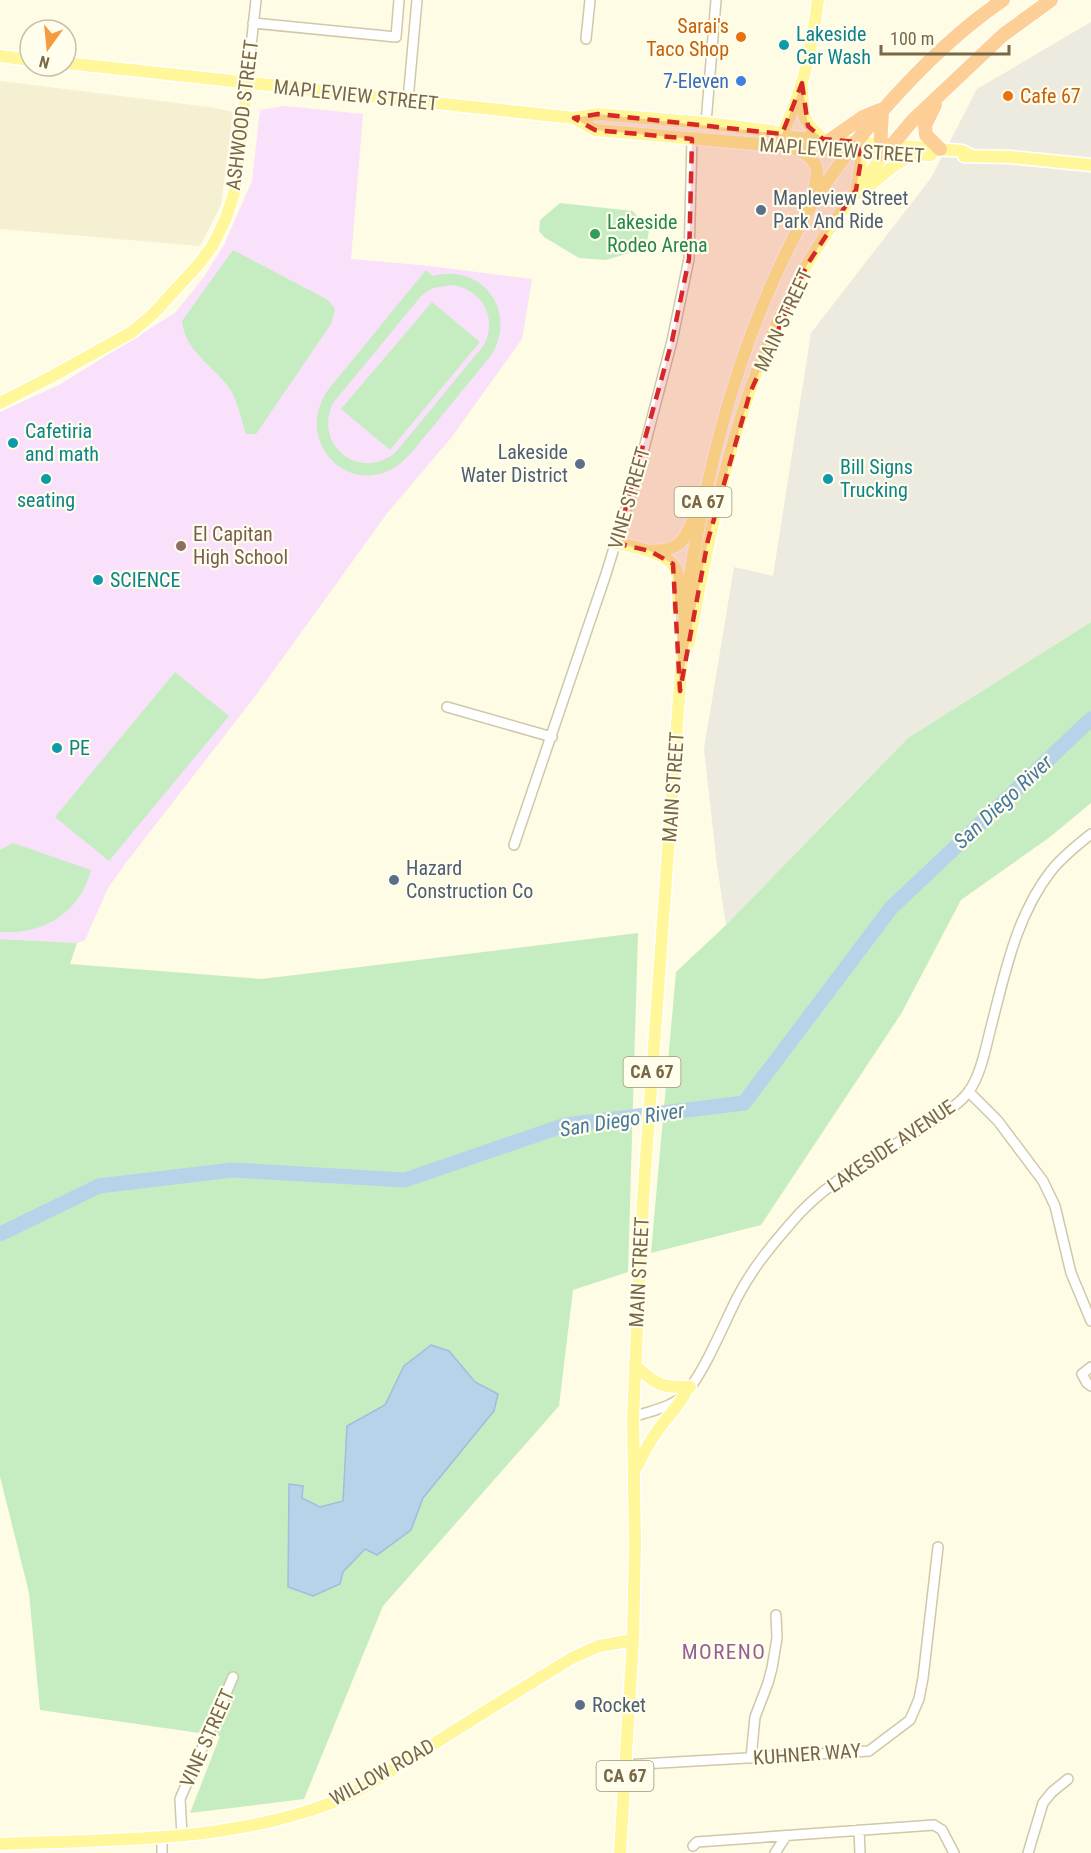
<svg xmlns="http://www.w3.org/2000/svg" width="1091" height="1853" viewBox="0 0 1091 1853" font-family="'Roboto Condensed',sans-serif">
<rect width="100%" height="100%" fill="#fefce4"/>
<!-- residential -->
<path fill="#f6f0d2" d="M0,81L209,107L233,112L221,205L200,246L0,229Z"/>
<!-- industrial -->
<path fill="#edeadf" d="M1091,22V622L908,738L726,925L717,865L704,749L734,567L773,576L811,333L931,178L977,89Z"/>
<!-- education -->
<path fill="#f9e0fb" d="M285,106L363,114L351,259L430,266L532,279L522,339L451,438L388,512L256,695L125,864L108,888L85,940L77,943L0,939V412L59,385L175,313L204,277L224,245L252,181L260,110Z"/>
<!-- green -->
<path fill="#c6edc1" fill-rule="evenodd" d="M560,203L633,211L649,231L647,241L636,251L606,260L579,258L544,237L539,231L540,220Z
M233,250L328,300L335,309L331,324L256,434H246C242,422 237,399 230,389C214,366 185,352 182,321Z
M426,270L433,276C484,262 520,315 489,358C470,382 450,405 431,429C420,441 410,457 397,466C347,499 293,440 328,390ZM452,285C482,289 498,318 484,345L395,453C358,482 313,444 333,403L422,295L433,288Z
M432,302L480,342L390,450L341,409Z
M1091,622V803L1050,837L961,900L901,1014L761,1225L651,1253L676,972L726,925L908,738Z
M175,672L229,716L109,861L55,817Z
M13,843L91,870C80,913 43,935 0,932V850Z
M638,933L628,1272L573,1290L559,1406L383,1606L304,1799L190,1813L220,1736L40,1710L29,1593L0,1477V939L77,943L70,964L262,979Z"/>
<!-- water -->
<path fill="#b6d3ea" stroke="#9cbfdc" stroke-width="1.5" d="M431,1345L449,1351L475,1382L498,1394L494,1411L423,1498L411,1530L377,1555L365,1549L343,1572L340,1584L313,1596L288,1587L289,1484L303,1486L302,1498L320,1507L343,1501L347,1426L385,1405L404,1366Z"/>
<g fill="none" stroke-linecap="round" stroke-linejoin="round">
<!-- river -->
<path stroke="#b6d3ea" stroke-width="15" d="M0,1234L99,1186L232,1170L405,1180L565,1125L744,1103L891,908L1091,719"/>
<!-- minor casing -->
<g stroke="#d1c7a9" stroke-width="12">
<path id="minor" d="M253,23L396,37L399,0
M586,39L590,0
M247,83L256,0
M408,100L417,0
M706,123L716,0
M447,707L552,737
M514,845L606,574L641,460L672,341L689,259L692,139
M969,1092L998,1121L1043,1181L1055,1206L1071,1273L1091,1321
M1091,1367L1082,1374L1087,1383L1091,1386
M633,1417C650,1411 674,1407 686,1393C706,1369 723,1325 738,1296C752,1269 771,1246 791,1223C824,1183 872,1159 915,1132C932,1121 958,1107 969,1091C981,1075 986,1046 991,1027C1005,973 1016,916 1051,871C1062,857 1077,845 1091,834
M751,1758L755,1717L768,1683L772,1668L777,1638L776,1615
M625,1765L869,1751L910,1720L919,1699L923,1678L938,1547
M859,1830L860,1853
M182,1835L180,1799L233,1677
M693,1846L697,1842L934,1825L942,1830L954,1853
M162,1853V1837
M775,1853L786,1836
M1028,1853L1043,1803L1052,1792L1068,1779"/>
</g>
<!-- major casing -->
<g stroke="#fff" stroke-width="15">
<path id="major" d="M0,56L30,60
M66,63L574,118L598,114L706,123L771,131L790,137L962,151L970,155
M802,88C804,115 800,120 823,139
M574,118L595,130L884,155H931
M779,140C802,97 812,48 818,0
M797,150C823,161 819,175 811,199
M964,156L1010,157L1091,165
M857,188L861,160L857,146
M858,193C877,183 889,165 910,157
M0,403L49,378L132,332L153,314L199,264L213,245L226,218L235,190L247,83
M616,543C632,547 669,552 676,570C680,582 678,596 678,609
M651,551C682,550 684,541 695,515
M689,643C713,512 740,379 808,263C832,222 860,185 889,148
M635,1365C656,1385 661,1388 690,1387
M636,1468C643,1455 649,1442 658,1430C667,1418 677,1407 685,1394
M0,1844C111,1839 226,1843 331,1803C364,1790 396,1767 426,1749C474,1718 523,1688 572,1658L599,1646L633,1640
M620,1853L633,1640L635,1545L633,1417L643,1201L686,599C707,465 740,332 807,213C821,188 839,165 856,142"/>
</g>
<!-- highway casing -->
<g stroke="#fff" stroke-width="16">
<path id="highway" d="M935,105L925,125L926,135L940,149
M882,110C882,126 878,139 884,155
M830,140L863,117L880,110
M856,142C899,89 947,38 1003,0
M892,145L913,120L1003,35L1051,0"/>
</g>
<!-- minor -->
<use href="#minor" stroke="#fff" stroke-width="9"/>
<!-- major -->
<use href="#major" stroke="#fff79a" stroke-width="12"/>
<!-- highway -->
<use href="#highway" stroke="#fdcf96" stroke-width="14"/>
</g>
<!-- marked area -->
<path fill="#d62828" fill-opacity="0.2" stroke="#d62828" stroke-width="4.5" stroke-dasharray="12 8" stroke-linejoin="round" d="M802,83L808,126L823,139L857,142L861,160L856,190L807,265L750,393L708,540L680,691L673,564L650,551L616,543L672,341L689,259L692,139L595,130L574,118L598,114L782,134Z"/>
<!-- markers -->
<g fill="#e8710a" stroke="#fffdec" stroke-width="2">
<circle cx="741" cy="37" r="6"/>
<circle cx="1008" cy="96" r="6"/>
</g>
<g fill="#0f9aa8" stroke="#fffdec" stroke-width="2">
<circle cx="784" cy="45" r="6"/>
<circle cx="13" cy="443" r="6"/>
<circle cx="46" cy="479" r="6"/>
<circle cx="828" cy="479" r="6"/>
<circle cx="98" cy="580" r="6"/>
<circle cx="57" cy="748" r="6"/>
</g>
<circle fill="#3f7fe0" stroke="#fffdec" stroke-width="2" cx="741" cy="81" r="6"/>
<g fill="#5c6f8a" stroke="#fffdec" stroke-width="2">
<circle cx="761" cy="210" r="6"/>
<circle cx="580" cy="464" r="6"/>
<circle cx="394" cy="880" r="6"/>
<circle cx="580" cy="1705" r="6"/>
</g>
<circle fill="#2e9e5b" stroke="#fffdec" stroke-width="2" cx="595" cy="234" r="6"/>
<circle fill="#8d6e63" stroke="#fffdec" stroke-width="2" cx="181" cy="546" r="6"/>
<g text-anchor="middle" stroke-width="4.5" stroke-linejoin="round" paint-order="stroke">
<!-- shield labels -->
<g fill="#fffdec" stroke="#a19578" stroke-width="1.5">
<rect x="674.5" y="487" width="57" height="30" rx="4.5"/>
<rect x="623.5" y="1057" width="57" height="30" rx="4.5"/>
<rect x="596.5" y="1761" width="57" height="30" rx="4.5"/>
</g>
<g font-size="18" font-weight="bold" fill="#796847">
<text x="703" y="508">CA 67</text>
<text x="652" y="1078">CA 67</text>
<text x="625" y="1782">CA 67</text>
</g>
<!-- food labels -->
<g font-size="20" fill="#c56008" stroke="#fffdec" text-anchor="end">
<text x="729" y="33">Sarai's<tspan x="729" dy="23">Taco Shop</tspan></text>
<text x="1020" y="103" text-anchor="start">Cafe 67</text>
</g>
<!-- culture labels -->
<g font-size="20" fill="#0d838f" stroke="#fffdec" text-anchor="start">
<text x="796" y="41">Lakeside<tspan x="796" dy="23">Car Wash</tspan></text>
<text x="25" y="438">Cafetiria<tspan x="25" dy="23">and math</tspan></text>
<text x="840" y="474">Bill Signs<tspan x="840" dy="23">Trucking</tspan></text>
<text x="46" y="507" text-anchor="middle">seating</text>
<text x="110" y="587">SCIENCE</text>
<text x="69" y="755">PE</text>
</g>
<!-- shop labels -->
<g font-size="20" fill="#366cbe" stroke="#fffdec" text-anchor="end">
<text x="729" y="88">7-Eleven</text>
</g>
<!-- street labels -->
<g font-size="20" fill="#796847" stroke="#fffdec">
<text transform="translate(356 95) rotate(6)" y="7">MAPLEVIEW STREET</text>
<text transform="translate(242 115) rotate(-83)" y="7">ASHWOOD STREET</text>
<text transform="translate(842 150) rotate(4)" y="7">MAPLEVIEW STREET</text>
<text transform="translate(783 320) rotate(-65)" y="7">MAIN STREET</text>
<text transform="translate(629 498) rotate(-74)" y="7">VINE STREET</text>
<text transform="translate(673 787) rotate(-86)" y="7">MAIN STREET</text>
<text transform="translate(891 1146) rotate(-34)" y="7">LAKESIDE AVENUE</text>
<text transform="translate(639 1272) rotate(-87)" y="7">MAIN STREET</text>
<text transform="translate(207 1738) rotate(-66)" y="7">VINE STREET</text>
<text transform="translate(807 1754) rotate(-4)" y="7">KUHNER WAY</text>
<text transform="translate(382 1772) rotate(-29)" y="7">WILLOW ROAD</text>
</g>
<!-- service labels -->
<g font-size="20" fill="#4e5e75" stroke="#fffdec" text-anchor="start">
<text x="773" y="205">Mapleview Street<tspan x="773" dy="23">Park And Ride</tspan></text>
<text x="568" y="459" text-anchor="end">Lakeside<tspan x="568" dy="23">Water District</tspan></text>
<text x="406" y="875">Hazard<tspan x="406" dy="23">Construction Co</tspan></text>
<text x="592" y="1712">Rocket</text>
</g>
<!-- leisure labels -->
<g font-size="20" fill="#27864d" stroke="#fffdec" text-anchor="start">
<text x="607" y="229">Lakeside<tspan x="607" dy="23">Rodeo Arena</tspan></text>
</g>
<!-- education labels -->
<g font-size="20" fill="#785e54" stroke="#fffdec" text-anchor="start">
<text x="193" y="541">El Capitan<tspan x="193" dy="23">High School</tspan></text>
</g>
<!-- water labels -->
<g font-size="21" font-style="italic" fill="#4679a5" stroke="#fffdec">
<text transform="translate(1003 802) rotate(-43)" y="7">San Diego River</text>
<text transform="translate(622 1120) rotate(-9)" y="7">San Diego River</text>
</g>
<!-- neighbourhood labels -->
<g font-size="21" letter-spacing="1.5" fill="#945e96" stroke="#fffdec">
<text x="724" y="1659">MORENO</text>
</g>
</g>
<!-- north arrow -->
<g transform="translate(48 48) rotate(195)"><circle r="28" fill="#fffdec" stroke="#c9c1aa" stroke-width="1.5"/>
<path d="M0-4.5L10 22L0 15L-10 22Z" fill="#f29c3f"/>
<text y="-9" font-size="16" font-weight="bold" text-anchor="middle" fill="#796847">N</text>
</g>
<!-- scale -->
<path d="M881 45v9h128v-9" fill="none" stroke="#796847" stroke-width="3"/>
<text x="890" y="45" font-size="18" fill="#796847" stroke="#fffdec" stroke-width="4.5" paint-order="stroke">100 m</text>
</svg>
